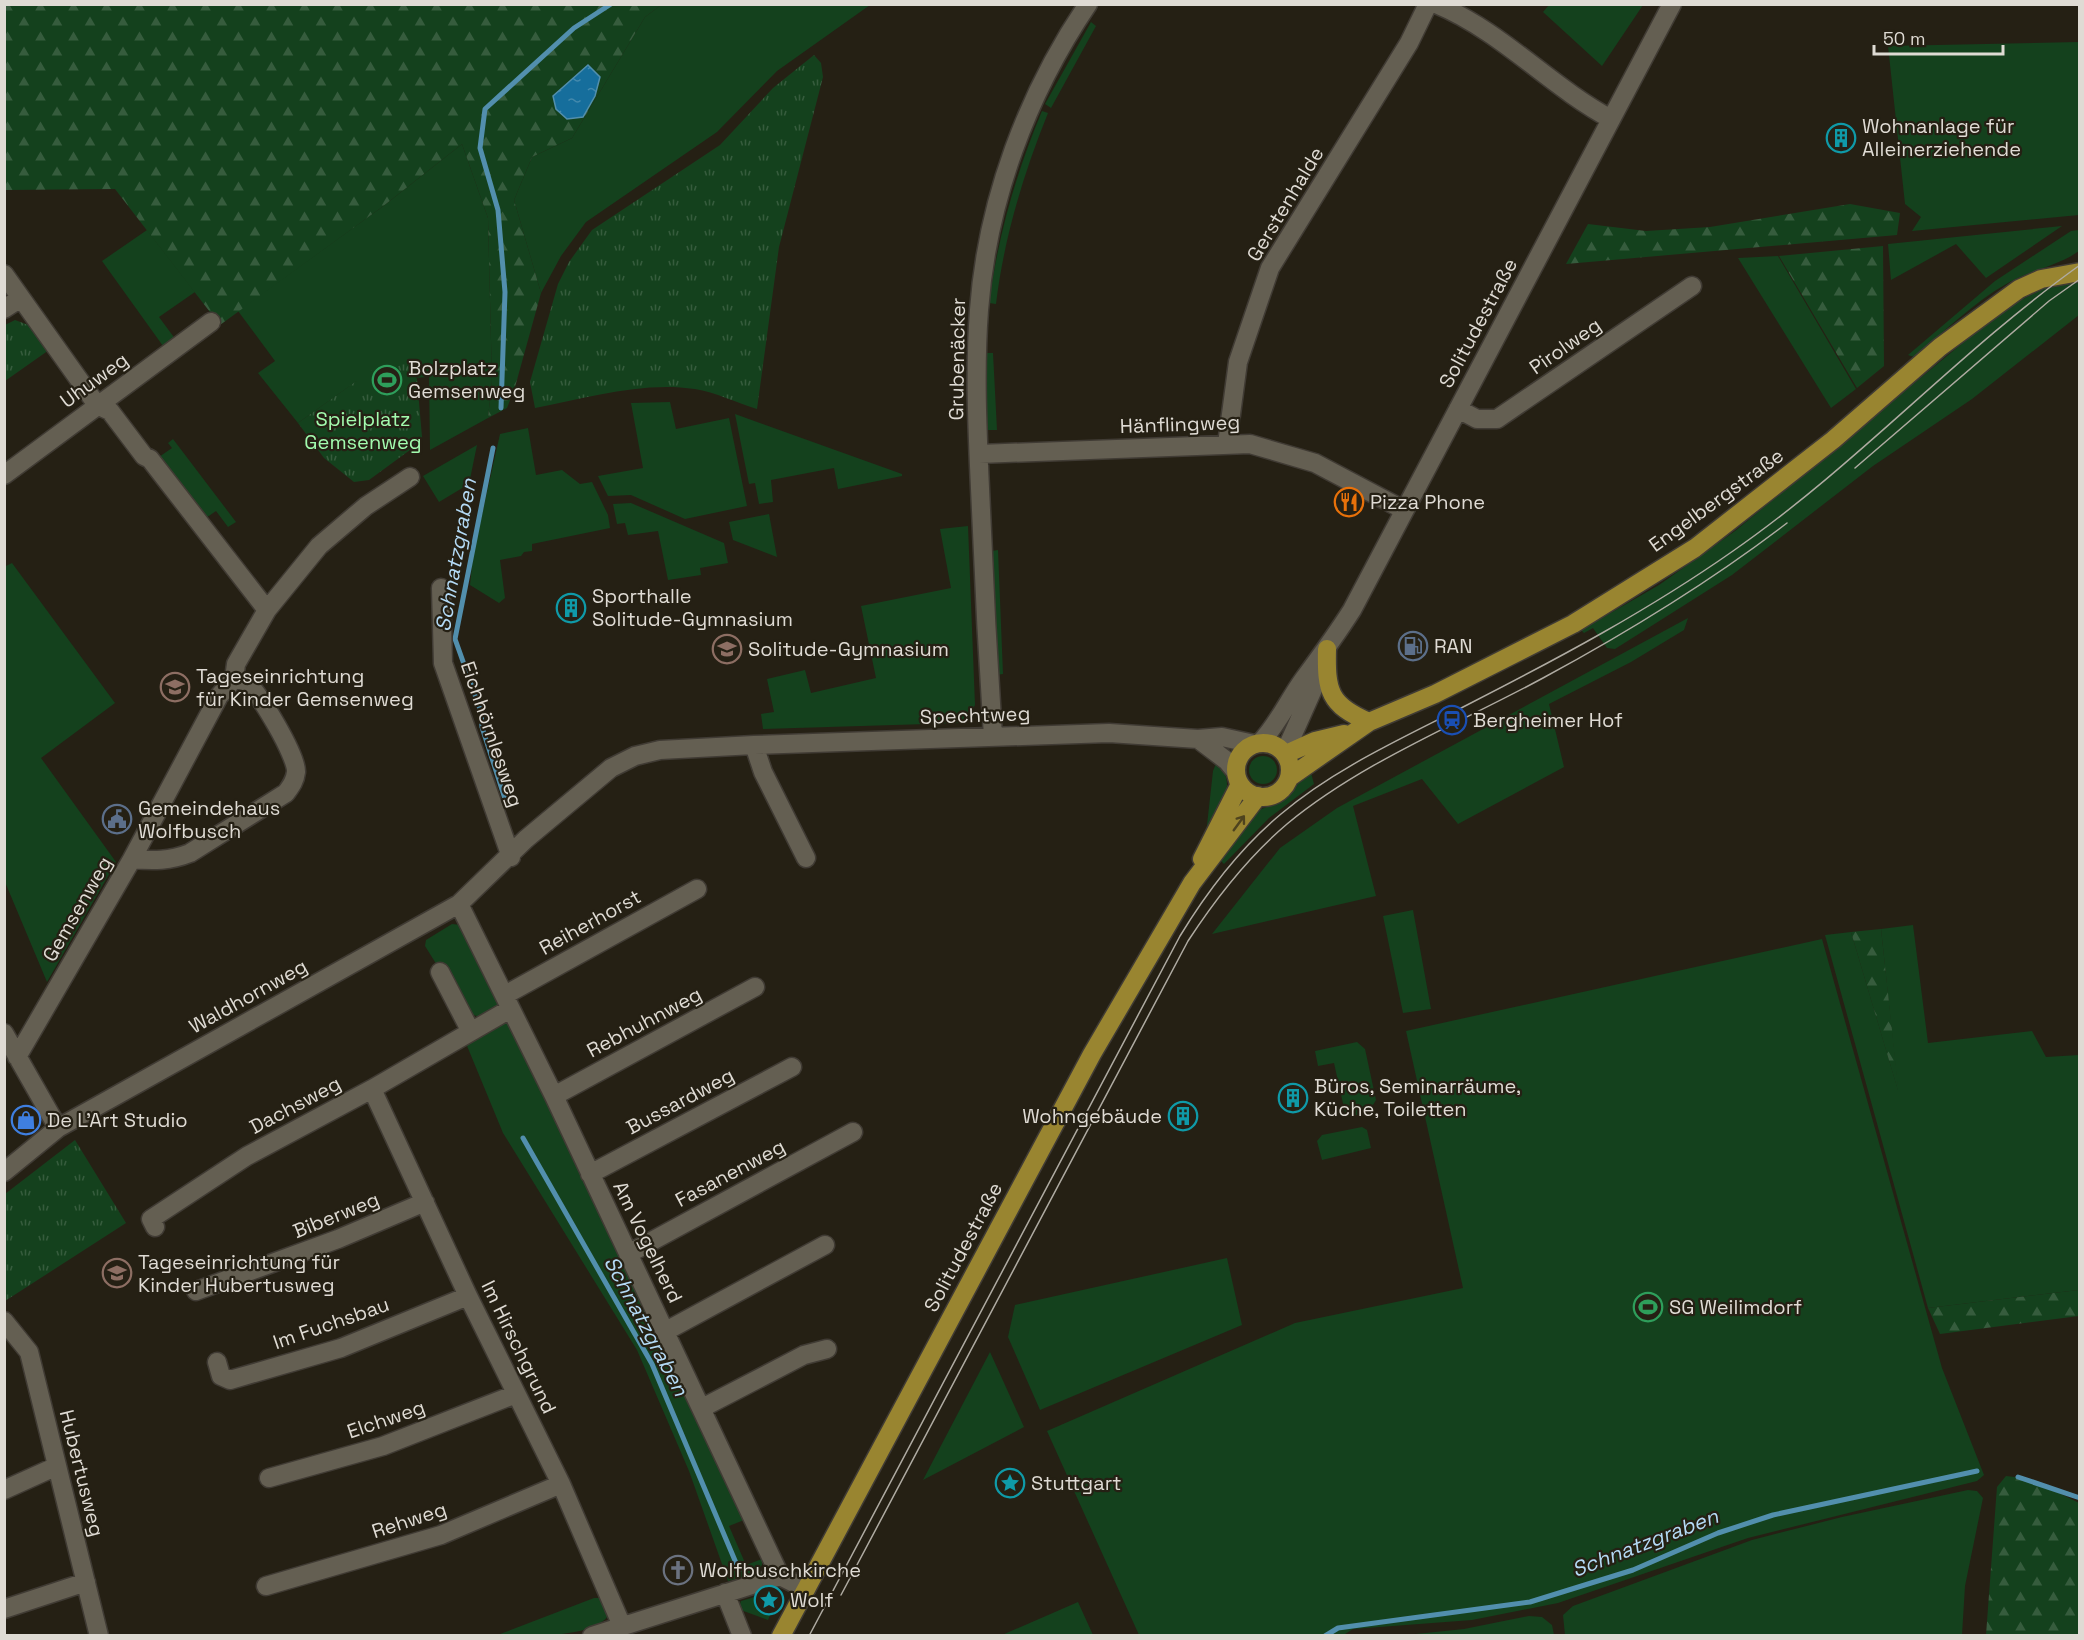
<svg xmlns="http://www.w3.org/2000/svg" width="2084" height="1640" viewBox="0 0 2084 1640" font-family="'Space Grotesk',sans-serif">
<defs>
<pattern id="forest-firs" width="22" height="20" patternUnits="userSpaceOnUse" patternTransform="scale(1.5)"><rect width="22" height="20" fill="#14411d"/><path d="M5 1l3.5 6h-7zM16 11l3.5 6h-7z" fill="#365c3d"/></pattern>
<pattern id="park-tufts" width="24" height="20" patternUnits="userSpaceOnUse" patternTransform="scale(1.5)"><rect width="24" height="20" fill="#14411d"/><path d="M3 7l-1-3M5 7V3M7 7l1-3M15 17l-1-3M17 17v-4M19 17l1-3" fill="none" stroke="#365c3d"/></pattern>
<pattern id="water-ripples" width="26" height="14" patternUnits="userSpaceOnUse" patternTransform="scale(1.5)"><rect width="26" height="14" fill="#166e9c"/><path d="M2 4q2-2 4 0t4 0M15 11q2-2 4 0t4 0" fill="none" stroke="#4389ad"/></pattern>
</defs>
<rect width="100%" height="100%" fill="#252014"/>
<!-- green -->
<path fill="#14411d" d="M661,5H870L777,71L717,132L586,222L561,256L541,293L514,200L532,157L572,138L645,17Z
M1549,5L1642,4L1643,5L1602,66L1543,12Z
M1091,22L1096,26L1051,108L1045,104Z
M2079,42V215L1912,231L1921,217L1905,204L1888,46Z
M1042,111L1048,113C1023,175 1004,238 996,304L989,303C998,236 1016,173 1042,111Z
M462,144L488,218L492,381L488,418L430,450L429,377L357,381L298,423L258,373L275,361L238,311L382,207Z
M2062,226L1986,278L1956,244L1891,280L1888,244Z
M147,230L195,292L159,317L176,340L163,346L102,261Z
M2079,230V251C2058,266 2031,270 2008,283C1974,302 1944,332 1914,357L1908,355L1995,281L2071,231Z
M1778,256L1856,389L1831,408L1738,258Z
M2079,280V315L1972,399L1873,466L1732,575L1615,649L1607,648L1593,628L1584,633L1581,630L1659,585L1735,531L2005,308L2046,287Z
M986,353H993L997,430H987Z
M670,402L676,429L729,418L747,506L685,519L631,495L608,496L598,476L643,468L631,403Z
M735,414L902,474V476L838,489L834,468L771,480L773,502L759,504L755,483L749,484Z
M528,428L536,475L562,470L580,484L592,482L608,515L610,528L532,544V551L524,552L521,556L500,560L505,598L499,603L470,585L473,555L500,434Z
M173,439L236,522L228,527L216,511L203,520L156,459L172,448L168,443Z
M477,445L469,484L439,502L423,476Z
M631,503L724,543L728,563L700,568L701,575L668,580L658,531L628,535L625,523L617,524L613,504Z
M769,514L777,557L733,540L729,522Z
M968,526L975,705L967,720L960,723L763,729L761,714L774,712L767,679L805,670L811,693L876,678L861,606L951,588L940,529Z
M998,550L1003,674L996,675L992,551Z
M12,563L115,703L41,758L116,862L47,982L5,882L4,567Z
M1688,618L1684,630L1631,662L1549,704L1564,767L1458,824L1422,779L1353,806L1376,896L1212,934L1280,848L1337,808Z
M1249 770a14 14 0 1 1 28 0a14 14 0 1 1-28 0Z
M1217,761C1239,786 1220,809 1206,834L1213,771Z
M1310,769L1314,784L1269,818L1224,864L1221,861L1249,818L1259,810L1285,800Z
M1413,910L1431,1009L1403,1013L1383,916Z
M452,924L461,925L499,1003L495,1010L480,1017L467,1013L425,946L426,940Z
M1913,925L1928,1043L2032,1031L2046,1057L2079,1055V1290L1928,1308L1825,935L1851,932L1898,1090L1881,929Z
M1822,939L1942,1368L1984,1475L1977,1481L1748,1538L1558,1603L1472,1620L1353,1629L1342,1636L1139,1635L1047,1431L1295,1323L1463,1288L1406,1031Z
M500,1021L509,1024L660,1337L744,1520L729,1526L746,1565L762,1559V1565L756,1573L728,1581L689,1471L637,1350L503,1133L465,1041Z
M1357,1042L1365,1049L1376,1100L1368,1113L1346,1117L1334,1063L1318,1066L1315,1051Z
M1362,1127L1367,1130L1371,1148L1322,1160L1317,1141L1322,1135Z
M1227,1258L1242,1325L1040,1410L1008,1337L1015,1305Z
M990,1352L1024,1427L923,1480Z
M1968,1490L1977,1491L1983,1498L1965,1586L1962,1635H1565L1563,1615L1573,1606L1752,1540L1842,1517Z
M772,1592L778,1597L768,1620L738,1609L741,1601Z
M594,1598H602L608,1616C590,1640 523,1635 495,1636Z
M1078,1602L1093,1635H1002Z
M1529,1616L1542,1617L1552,1625L1554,1635H1406L1464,1629Z"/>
<!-- forest -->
<path fill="url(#forest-firs)" d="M4,5H661L645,17L572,138L532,157L514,200L541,293L515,387L507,408L488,418L492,381L488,218L462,144L382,207L220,325L115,189L5,190Z
M1850,204L1900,213L1897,235L1566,264L1588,224L1646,231L1710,227Z
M1883,246L1884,366L1857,388L1779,256Z
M1881,929L1899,1094L1851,932Z
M2079,1290V1316L1940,1334L1928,1308Z
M2006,1476L2031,1479L2079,1503V1635H1986L1997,1487Z"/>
<!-- park -->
<path fill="url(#park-tufts)" d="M814,55L821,63L823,77L779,247L757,409C737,403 715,392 695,389C642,381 587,398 535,408L530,382L558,284L569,262L592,230L720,145L773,88Z
M15,320L31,326L49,350L5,381V325Z
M397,352L417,379L422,437L410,450L369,480L354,482L324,458L298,423Z
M75,1140L126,1223L5,1301V1194Z"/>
<!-- water -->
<path fill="url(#water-ripples)" stroke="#528fad" stroke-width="1.5" d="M588,65L600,77L595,96L583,117L567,119L556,109L553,96Z"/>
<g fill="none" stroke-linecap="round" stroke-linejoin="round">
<!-- stream -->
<path stroke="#528fad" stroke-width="5" d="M501,408L505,292L498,210L480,148L485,109L574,28L611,4
M493,448L455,639L481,712L482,727L507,805
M523,1138L652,1364L739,1570
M2018,1477L2080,1498
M1325,1636L1338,1628L1530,1602L1633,1570L1718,1533L1773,1515L1977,1471"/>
<!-- minor casing -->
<g stroke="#403b34" stroke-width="21">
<path id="minor" d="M1436,4C1503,32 1548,85 1611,119
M4,274L97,405
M4,309L21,298
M97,405L110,411L144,456L150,459L267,610
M1458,409L1477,419H1497L1692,286
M1227,444L1238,362L1270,268L1409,43L1428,4
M979,454L1250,444L1315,463L1404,510
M4,475L211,322
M441,588L443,663L511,857
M993,737C988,661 984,585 981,510C978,443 974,376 979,310C987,201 1027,94 1088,4
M1198,739L1227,761L1236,772
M1260,743C1278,724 1288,701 1303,680C1320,657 1336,635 1352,610L1672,4
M754,745L763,772L806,858
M1285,752L1314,687L1320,664
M132,859C153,861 170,861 190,853L286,793C291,786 295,781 296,772C297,756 260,694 247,683C243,680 239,680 234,679
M459,904L554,1096L780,1576L806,1589
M440,972L470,1030
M505,995L697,889
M4,1033L58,1128
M17,1057L132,859L219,696L234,679L236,664L267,610L319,546L366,506L410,477
M372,1089L468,1296L561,1484L622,1626
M554,1096L755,987
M4,1172L58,1128L459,904L526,839L611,768L635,756L660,750L754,745L1109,733L1198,739L1222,737L1254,744
M590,1174L792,1067
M155,1227L151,1219L247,1156L372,1089L510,1009
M628,1254L853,1132
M196,1291L338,1239L425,1202
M4,1321L29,1352L99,1636
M666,1331L825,1245
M217,1362L221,1376L230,1380L341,1348L468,1296
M702,1408L804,1355L827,1349
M269,1478L383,1446L516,1394
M4,1490L57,1466
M266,1586L441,1535L561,1484
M725,1593L742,1636
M4,1609L86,1582
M592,1636L780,1576"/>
</g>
<!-- major casing -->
<g stroke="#403b34" stroke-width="21">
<path id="major" d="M1327,649C1326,691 1329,705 1369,722
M1236 770a27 27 0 1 1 54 0a27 27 0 1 1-54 0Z
M1286,754L1315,741L1344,734
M1290,777L1369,722L1435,694L1573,624L1695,548L1833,440L1940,347L2019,289L2041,279L2080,272
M1202,859L1240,784
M781,1636L1092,1054L1192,883L1258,796"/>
</g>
<!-- minor -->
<use href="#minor" stroke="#645f52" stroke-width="18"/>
<!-- major -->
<use href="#major" stroke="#998530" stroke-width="18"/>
<!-- tram -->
<path stroke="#afaba2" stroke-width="1.5" d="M1855,468L2049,301L2080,279
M841,1595L1188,941C1216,898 1248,857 1287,824C1362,762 1458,724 1543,678C1628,632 1710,582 1787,523
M809,1636L1180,936C1208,890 1240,848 1281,814C1335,768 1405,737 1467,705C1559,658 1649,610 1733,551C1857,465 1958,352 2080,265"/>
</g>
<!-- one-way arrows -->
<defs><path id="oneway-shaft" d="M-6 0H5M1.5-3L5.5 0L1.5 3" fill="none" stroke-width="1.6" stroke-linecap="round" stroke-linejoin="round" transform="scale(1.5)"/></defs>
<use stroke="#4e431e" href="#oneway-shaft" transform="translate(1239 823) rotate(-54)"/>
<!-- icons -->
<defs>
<g id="building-ring" transform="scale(1.5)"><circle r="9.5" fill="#252014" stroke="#0f9aa8" stroke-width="1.5"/><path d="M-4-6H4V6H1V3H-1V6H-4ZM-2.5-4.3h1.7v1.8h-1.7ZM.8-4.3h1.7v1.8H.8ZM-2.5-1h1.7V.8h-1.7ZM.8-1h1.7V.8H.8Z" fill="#0f9aa8"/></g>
<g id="stadium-ring" transform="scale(1.5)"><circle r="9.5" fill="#252014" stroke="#2e9e5b" stroke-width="1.5"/><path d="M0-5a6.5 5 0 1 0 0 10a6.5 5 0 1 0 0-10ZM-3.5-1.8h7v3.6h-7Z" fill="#2e9e5b"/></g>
<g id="restaurant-ring" transform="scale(1.5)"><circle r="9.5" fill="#252014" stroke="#e8710a" stroke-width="1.5"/><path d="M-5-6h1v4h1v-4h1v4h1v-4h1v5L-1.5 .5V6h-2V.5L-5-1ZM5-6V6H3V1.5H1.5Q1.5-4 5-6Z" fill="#e8710a"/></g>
<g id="fuel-ring" transform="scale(1.5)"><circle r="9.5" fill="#252014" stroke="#5c6f8a" stroke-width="1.5"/><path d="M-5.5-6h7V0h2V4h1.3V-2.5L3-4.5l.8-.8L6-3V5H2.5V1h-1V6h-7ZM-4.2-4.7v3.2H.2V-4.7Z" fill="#5c6f8a"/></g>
<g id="school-ring" transform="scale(1.5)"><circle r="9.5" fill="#252014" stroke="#8d6e63" stroke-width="1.5"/><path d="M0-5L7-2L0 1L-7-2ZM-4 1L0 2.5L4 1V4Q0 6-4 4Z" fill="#8d6e63"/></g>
<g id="station-ring" transform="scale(1.5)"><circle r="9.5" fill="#252014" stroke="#1a4fb4" stroke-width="1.5"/><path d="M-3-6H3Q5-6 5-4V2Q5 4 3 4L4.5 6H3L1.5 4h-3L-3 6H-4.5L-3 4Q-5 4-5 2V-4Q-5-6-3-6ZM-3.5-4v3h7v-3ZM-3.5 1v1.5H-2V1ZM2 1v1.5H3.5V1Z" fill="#1a4fb4"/></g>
<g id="civic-ring" transform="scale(1.5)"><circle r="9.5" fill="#252014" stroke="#5c6f8a" stroke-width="1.5"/><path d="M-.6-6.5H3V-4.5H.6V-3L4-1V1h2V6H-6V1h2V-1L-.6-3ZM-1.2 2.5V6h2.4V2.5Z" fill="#5c6f8a"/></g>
<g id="shop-ring" transform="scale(1.5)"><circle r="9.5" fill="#252014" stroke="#3f7fe0" stroke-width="1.5"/><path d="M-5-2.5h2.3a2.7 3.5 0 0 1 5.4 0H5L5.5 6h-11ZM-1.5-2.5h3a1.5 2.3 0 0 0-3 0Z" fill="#3f7fe0"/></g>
<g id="sight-ring" transform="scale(1.5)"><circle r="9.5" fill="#252014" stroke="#0f9aa8" stroke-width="1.5"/><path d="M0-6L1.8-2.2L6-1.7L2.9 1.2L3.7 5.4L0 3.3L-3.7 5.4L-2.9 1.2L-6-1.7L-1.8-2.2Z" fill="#0f9aa8"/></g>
<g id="church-ring" transform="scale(1.5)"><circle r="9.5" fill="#252014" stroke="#6b7280" stroke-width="1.5"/><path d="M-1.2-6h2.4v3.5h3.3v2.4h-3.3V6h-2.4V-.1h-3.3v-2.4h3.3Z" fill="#6b7280"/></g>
</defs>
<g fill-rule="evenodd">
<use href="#building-ring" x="1841" y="138"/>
<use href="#stadium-ring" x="387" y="380"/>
<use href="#restaurant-ring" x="1349" y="502"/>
<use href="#building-ring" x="571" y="608"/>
<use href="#fuel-ring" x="1413" y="646"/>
<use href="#school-ring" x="727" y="649"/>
<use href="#school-ring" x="175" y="687"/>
<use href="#station-ring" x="1452" y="720"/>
<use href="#civic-ring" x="117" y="819"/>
<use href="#building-ring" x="1293" y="1098"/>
<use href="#building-ring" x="1183" y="1116"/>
<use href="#shop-ring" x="26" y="1120"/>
<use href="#school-ring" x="117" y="1273"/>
<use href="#stadium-ring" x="1648" y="1307"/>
<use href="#sight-ring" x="1010" y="1483"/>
<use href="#church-ring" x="678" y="1570"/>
<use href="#sight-ring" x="769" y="1600"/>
</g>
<g text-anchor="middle" stroke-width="4.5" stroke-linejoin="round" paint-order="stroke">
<!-- poi labels -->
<g font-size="20" fill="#dfdbd4" stroke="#252014" text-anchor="start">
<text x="1862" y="133">Wohnanlage für<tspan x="1862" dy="23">Alleinerziehende</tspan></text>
<text x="408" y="375">Bolzplatz<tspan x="408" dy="23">Gemsenweg</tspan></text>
<text x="1370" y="509">Pizza Phone</text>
<text x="592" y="603">Sporthalle<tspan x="592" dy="23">Solitude-Gymnasium</tspan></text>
<text x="1434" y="653">RAN</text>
<text x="748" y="656">Solitude-Gymnasium</text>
<text x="196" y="683">Tageseinrichtung<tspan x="196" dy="23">für Kinder Gemsenweg</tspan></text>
<text x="1473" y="727">Bergheimer Hof</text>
<text x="138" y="815">Gemeindehaus<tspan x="138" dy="23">Wolfbusch</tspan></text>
<text x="1314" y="1093">Büros, Seminarräume,<tspan x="1314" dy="23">Küche, Toiletten</tspan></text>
<text x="1162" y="1123" text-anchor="end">Wohngebäude</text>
<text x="47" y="1127">De L'Art Studio</text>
<text x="138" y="1269">Tageseinrichtung für<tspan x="138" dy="23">Kinder Hubertusweg</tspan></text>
<text x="1669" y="1314">SG Weilimdorf</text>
<text x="1031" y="1490">Stuttgart</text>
<text x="699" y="1577">Wolfbuschkirche</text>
<text x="790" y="1607">Wolf</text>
</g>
<!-- street labels -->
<g font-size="20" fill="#dfdbd4" stroke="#252014">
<text transform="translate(1285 204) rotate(-59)" y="7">Gerstenhalde</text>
<text transform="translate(1478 323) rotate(-62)" y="7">Solitudestraße</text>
<text transform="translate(1565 346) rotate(-35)" y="7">Pirolweg</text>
<text transform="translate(957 359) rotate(-89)" y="7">Grubenäcker</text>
<text transform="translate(94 380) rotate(-36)" y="7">Uhuweg</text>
<text transform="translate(1180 424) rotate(-2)" y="7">Hänflingweg</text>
<text transform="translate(1716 500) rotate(-36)" y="7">Engelbergstraße</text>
<text transform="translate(975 715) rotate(-2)" y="7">Spechtweg</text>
<text transform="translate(492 734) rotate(71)" y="7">Eichhörnlesweg</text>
<text transform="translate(77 909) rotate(-60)" y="7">Gemsenweg</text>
<text transform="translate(590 922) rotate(-29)" y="7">Reiherhorst</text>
<text transform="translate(248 996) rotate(-29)" y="7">Waldhornweg</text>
<text transform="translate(644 1022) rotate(-28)" y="7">Rebhuhnweg</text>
<text transform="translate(680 1101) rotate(-28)" y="7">Bussardweg</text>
<text transform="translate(295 1105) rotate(-28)" y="7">Dachsweg</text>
<text transform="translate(730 1173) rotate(-28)" y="7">Fasanenweg</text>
<text transform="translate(336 1215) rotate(-22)" y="7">Biberweg</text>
<text transform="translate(648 1242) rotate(64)" y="7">Am Vogelherd</text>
<text transform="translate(963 1247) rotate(-62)" y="7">Solitudestraße</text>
<text transform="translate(331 1323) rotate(-19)" y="7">Im Fuchsbau</text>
<text transform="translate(519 1347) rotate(64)" y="7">Im Hirschgrund</text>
<text transform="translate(386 1419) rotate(-19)" y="7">Elchweg</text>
<text transform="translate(82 1473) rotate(76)" y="7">Hubertusweg</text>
<text transform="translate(409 1520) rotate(-18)" y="7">Rehweg</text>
</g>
<!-- park labels -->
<g font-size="20" fill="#a2fbae" stroke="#252014">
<text x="363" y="426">Spielplatz<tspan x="363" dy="23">Gemsenweg</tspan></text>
</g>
<!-- water labels -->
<g font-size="21" font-style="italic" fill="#b4daf5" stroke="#252014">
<text transform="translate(456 555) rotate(-80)" y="7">Schnatzgraben</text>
<text transform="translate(646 1326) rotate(62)" y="7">Schnatzgraben</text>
<text transform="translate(1645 1543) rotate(-21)" y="7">Schnatzgraben</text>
</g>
</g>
<!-- border -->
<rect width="2084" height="1640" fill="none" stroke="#dfdbd4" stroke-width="12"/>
<!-- scale -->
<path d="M1874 45v9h129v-9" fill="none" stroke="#dfdbd4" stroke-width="3"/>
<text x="1883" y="45" font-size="18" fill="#dfdbd4" stroke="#252014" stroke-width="4.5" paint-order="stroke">50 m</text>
</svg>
